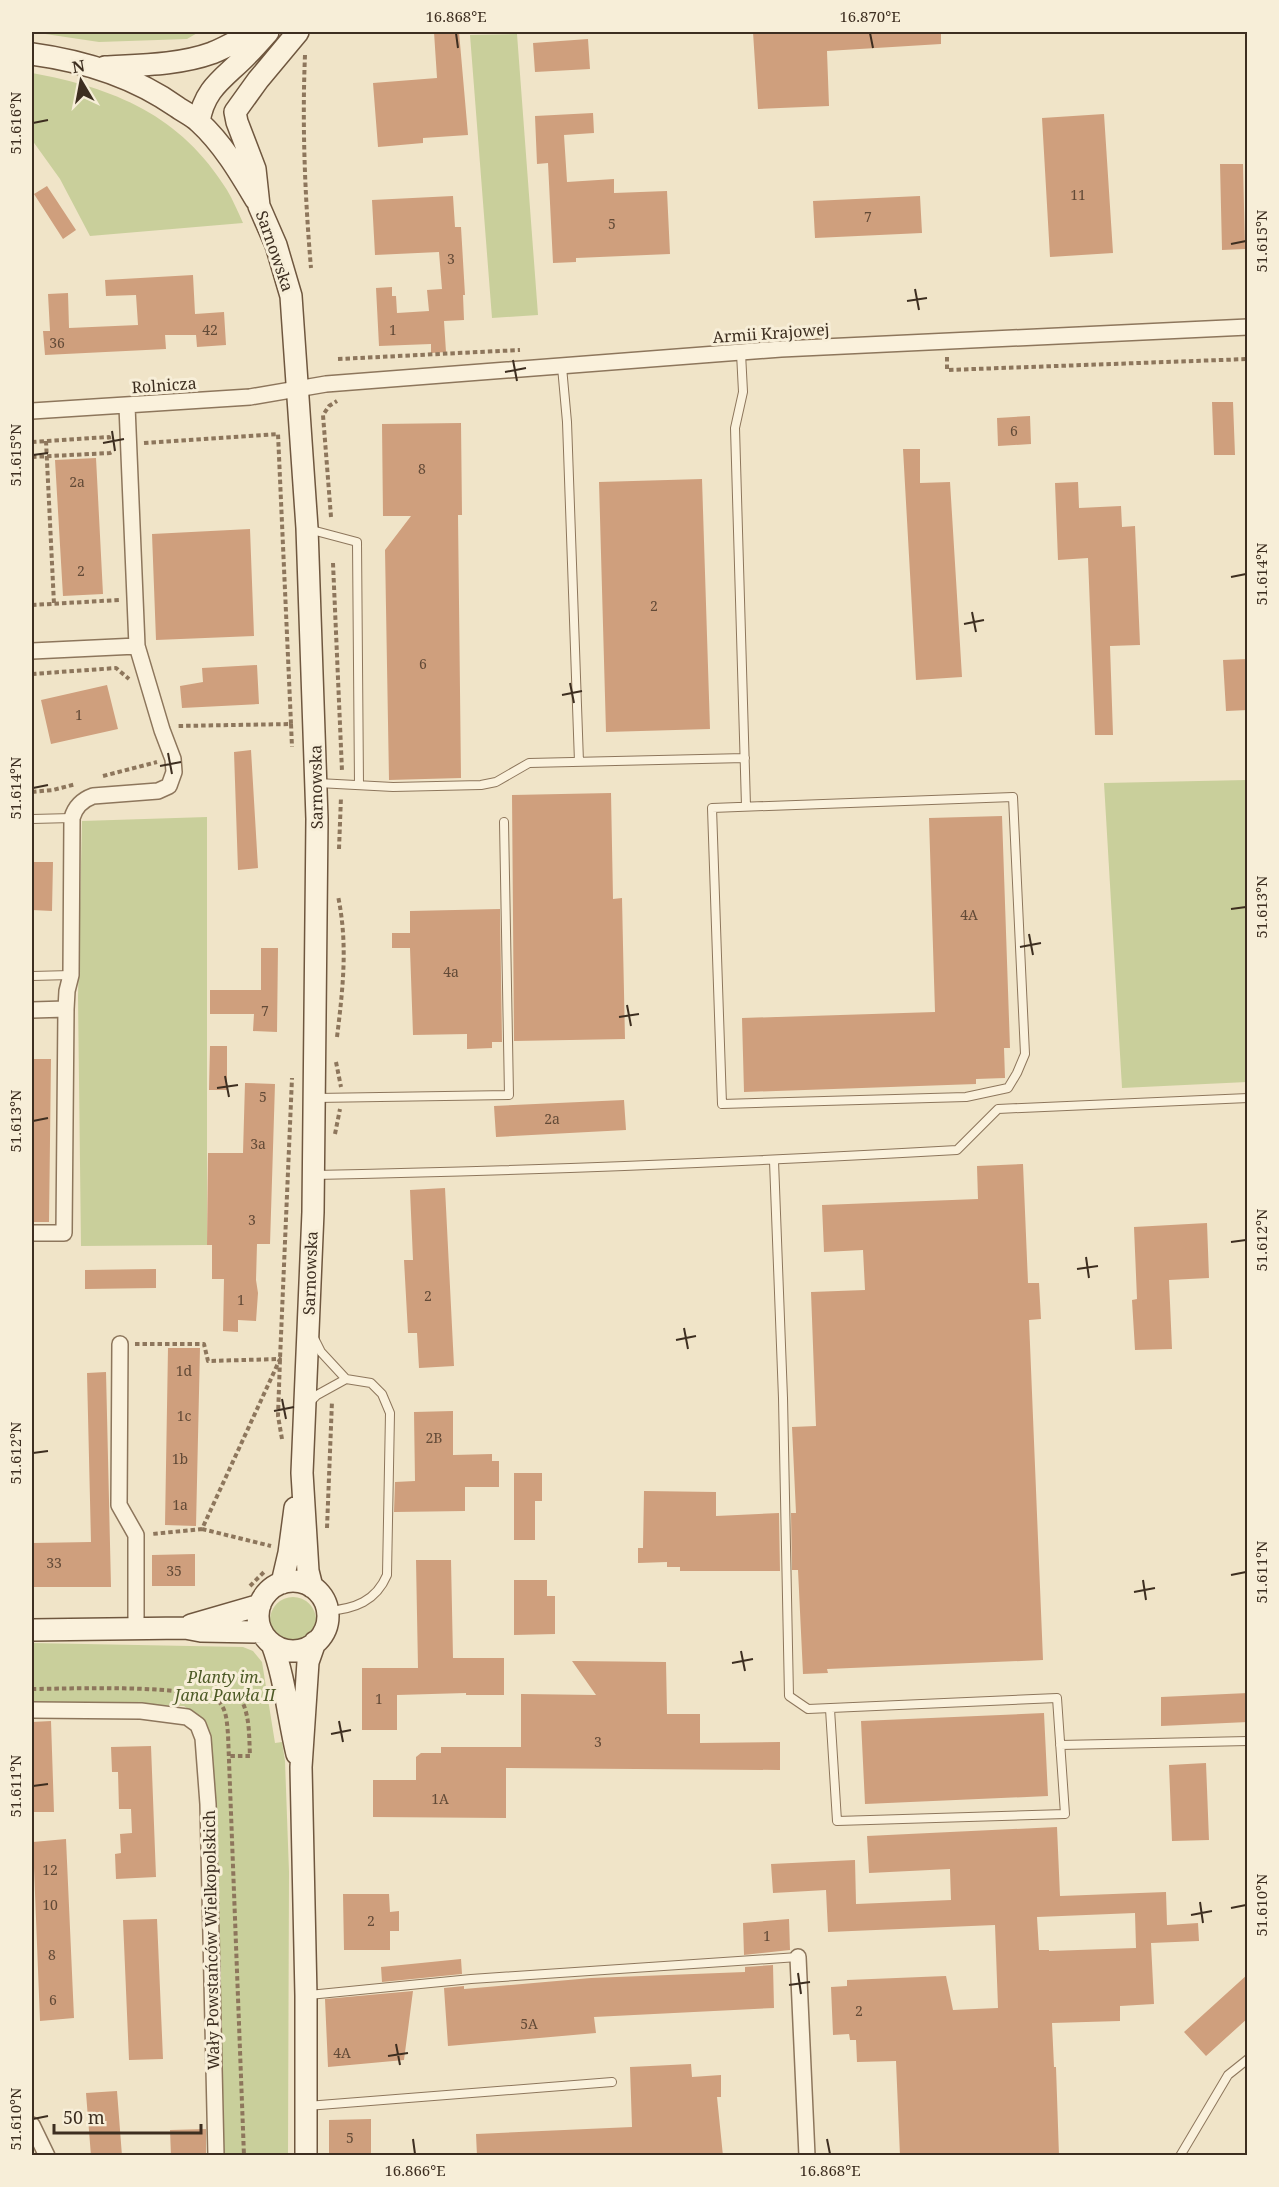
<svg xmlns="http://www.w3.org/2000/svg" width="1279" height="2187" viewBox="0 0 1279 2187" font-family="'Noto Serif',serif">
<rect width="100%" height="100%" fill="#f0e4c8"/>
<!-- green -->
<path fill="#c9cf9b" d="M32,32H199L187,39L99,42Z
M517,34L538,315L492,318L470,35Z
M32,73C114,88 181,115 227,190C233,200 238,212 243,223L90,236L60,179L32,140Z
M1247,780V1082L1122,1088L1104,783Z
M207,817V1245L81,1246L78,997L82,821Z
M270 1620a23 23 0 1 1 46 0a23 23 0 1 1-46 0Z
M32,1643L243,1647L253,1651L262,1662L275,1743L282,1742L285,1761L289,1872L288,2155H224L212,1755L205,1721L184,1706L32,1704Z"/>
<!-- building -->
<path fill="#cf9f7d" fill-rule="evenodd" d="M434,32H459L468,135L423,138V143L378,147L373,83L437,78Z
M753,32H941V44L827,51L829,106L758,109Z
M588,39L590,69L535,72L533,43Z
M593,113L594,133L564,135L567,182L614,179V193L667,191L670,254L576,258V262L553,263L548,163L537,164L535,116Z
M1104,114L1113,253L1050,257L1042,118Z
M1220,164H1243L1245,249L1222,250Z
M47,186L76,230L63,239L34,194Z
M453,196L455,227H461L465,295H463L464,320L444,321L446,352L431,353V344L379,346L376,288L392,287V296H396L397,313L429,311L427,290L442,289L439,252L375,255L372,200Z
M920,196L922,233L815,238L813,201Z
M193,275L195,314L224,312L226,345L197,347L196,335H165L166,349L45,355L43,331H50L48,294L68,293L69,328L138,325L136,295L106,296L105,280Z
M1212,402H1233L1235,455H1214Z
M1030,416L1031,444L998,446L997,418Z
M461,423L462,515H458L461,778L389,780L385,550L411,516H383L382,424Z
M903,449H920V483L950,482L962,677L916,680Z
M96,458L103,594L63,596L55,460Z
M702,479L710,729L606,732L599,482Z
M1078,482L1079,508L1121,506L1122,527L1135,526L1140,645L1110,646L1113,735H1095L1088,558L1058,560L1055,483Z
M250,529L254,636L156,640L152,534Z
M1248,659V710L1226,711L1223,660Z
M257,665L259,704L182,708L180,686L203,682L202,668Z
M107,685L118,729L51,744L41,700Z
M251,750L258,868L238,870L234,752Z
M611,793L613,899L622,898L625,1039L514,1041L512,795Z
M1002,816L1010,1048H1004L1005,1078L976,1079V1084L744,1092L742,1018L935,1012L929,818Z
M32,862H53L52,911L32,910Z
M500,909L502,1042H492V1048L467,1049V1034L413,1035L410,948H392V933H410V911Z
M261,948H278L277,1032L253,1031L254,1014H210V990H261Z
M210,1046H227V1090H209Z
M32,1059H51L49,1222H32Z
M245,1083L275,1084L270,1244H257L256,1280L258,1293L256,1321L238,1320V1332L223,1331L224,1279H212V1245H207L208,1153H243Z
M624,1100L626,1130L496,1137L494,1106Z
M1023,1164L1028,1283H1039L1041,1319L1029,1320L1043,1660L827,1669L828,1673L803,1674L798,1570H792L791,1513H796L792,1427L816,1426L811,1292L865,1290L863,1250L824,1252L822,1205L978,1199L977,1166Z
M445,1188L454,1366L419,1368L417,1333H408L404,1260H413L410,1190Z
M1207,1223L1209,1278L1169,1280L1172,1349L1135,1350L1132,1300L1137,1299L1134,1227Z
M156,1269V1288L85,1289V1270Z
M168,1348H200L196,1526L165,1525Z
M106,1372L111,1587H32V1543L91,1542L87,1373Z
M453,1411V1455L492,1454V1461H499V1487H465V1511L394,1512L395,1482L415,1481L414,1412Z
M514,1473H542V1501H535V1540H514Z
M644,1491L716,1492V1516L779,1513L780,1571H680V1567H667V1562L638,1563V1548H643Z
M195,1554V1586H152V1555Z
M416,1560H451L453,1658H504V1695H466V1693L397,1695V1730H362V1668H418Z
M514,1580H547V1596H555V1634L514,1635Z
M572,1661L666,1662L667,1714H700V1743L780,1742V1770L506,1768V1818L373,1817V1780H416V1757L421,1753H441V1747H521V1694L596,1695Z
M1248,1693V1722L1161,1726V1697Z
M1044,1713L1048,1796L865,1804L861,1721Z
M51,1721L54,1812H32V1722Z
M151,1746L156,1877L116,1879L115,1854L121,1853L120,1834L132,1833L131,1809H119L118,1772H112L111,1747Z
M1206,1763L1209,1840L1172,1841L1169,1765Z
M1057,1827L1060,1896L1166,1892L1167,1925L1198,1923L1199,1941L1151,1943L1154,2004L1120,2006V2021L1052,2023L1054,2067H1056L1059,2156H900L896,2061L857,2062L856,2040H850L849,2034L833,2035L831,1987L847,1986V1980L946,1976L953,2010L998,2008L995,1925L828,1932L826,1890L773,1893L771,1864L855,1860L856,1904L951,1900L950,1869L869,1873L867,1836ZM1135,1913L1136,1948L1049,1951V1950H1039L1037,1917Z
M66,1839L74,2018L40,2021L33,1842Z
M343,1894H389L390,1912L399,1911V1931H390V1950H344Z
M157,1919L163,2059L129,2060L123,1920Z
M789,1919L790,1950L744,1955L743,1923Z
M461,1959L462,1974L382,1982L381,1967Z
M773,1965L774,2008L594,2017L596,2033L448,2046L444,1988L464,1986V1989L591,1978L745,1972V1967Z
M1248,1974V2018L1206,2056L1184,2032Z
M413,1991L404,2060L328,2067L325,1999Z
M691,2064L692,2077L721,2075V2097H717L723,2156H477L476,2134L632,2127L630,2067Z
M117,2091L122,2156H91L86,2093Z
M371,2119V2156H329V2120Z
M206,2129V2156H171L170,2130Z"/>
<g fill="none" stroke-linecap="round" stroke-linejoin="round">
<!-- lane casing -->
<g stroke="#8d765c" stroke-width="10">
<path id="lane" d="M741,353L743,392L735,428L746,806
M562,367L567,422L579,762
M308,529L357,542L359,785
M318,783L393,787L481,785L496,782L529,763L745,758
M1013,797L1025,1054L1017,1073L1008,1088L966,1097L722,1104L712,808Z
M32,819L72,818
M32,976L71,975
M316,1098L509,1095L504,822
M774,1161L783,1398L789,1696L808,1709L1057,1698L1065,1814L837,1821L830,1709
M314,1175C529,1171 743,1162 957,1150L998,1109L1248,1098
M314,1338L321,1352L346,1379
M309,1403L317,1395L346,1379L371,1383L382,1394L390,1413L387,1575C376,1601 355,1609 327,1611
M1060,1745L1248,1741
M309,1995L471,1979L798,1957
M307,2106L612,2082
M1180,2156L1228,2075L1248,2059"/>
</g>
<!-- street casing -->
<g stroke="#8d765c" stroke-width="18">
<path id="street" d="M32,411L250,397L326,384L781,349L1248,327
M32,651L137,646
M32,1010L66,1009L67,991L71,975L72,818C75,807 82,800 93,796L158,791L169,786L174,772L173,759L162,730L137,646L127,406
M32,1233H64L66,1009
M120,1344L119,1505L136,1535V1628
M32,1710L141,1711L187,1717L198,1725L203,1738L208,1804L216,2156
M798,1957L807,2156
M32,2125L47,2156"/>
</g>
<!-- secondary casing -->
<g stroke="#6f573f" stroke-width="24">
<path id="secondary" d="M298,32L258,80L235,112L237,122L255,169L259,206L276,245L291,296L307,528L317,819L313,1212L302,1473L308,1571L312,1587
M32,54C84,61 133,76 177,107C184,112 193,116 199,122C223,144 240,173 256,200
M105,67C140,65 179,65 212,53C227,47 240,39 254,32
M199,122C204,89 223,79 245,57C253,49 261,40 268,32
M258 1616a35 35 0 1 1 70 0a35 35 0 1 1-70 0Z
M282,1583L289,1553L295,1508
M191,1625L260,1605
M32,1630L185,1628L201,1631L262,1632
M272,1644C285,1678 288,1717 297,1754
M306,2156V1996L301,1767L308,1662L315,1642"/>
</g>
<!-- path -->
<path stroke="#8d765c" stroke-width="4" stroke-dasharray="4.5 3" stroke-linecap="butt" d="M305,55C302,126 305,198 311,268
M947,357V370L1248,359
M338,359L520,350
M46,441L54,604
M32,442L109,437L110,442
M144,443L278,434L291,724L177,726
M32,457L110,453L114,451
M331,517L323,415L329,406L337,401
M333,563L342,771
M32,605L119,600V599
M32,674L116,668L129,679
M291,724L292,747
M103,776L157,762
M32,792L53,790L76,784
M339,849L341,797
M337,1037C343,988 348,944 338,896
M336,1062L341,1087
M335,1134L340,1109
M135,1344H204L208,1361L280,1359L202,1529L152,1534
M282,1439L278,1416L280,1359L292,1078
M327,1528L332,1401
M202,1529L271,1546
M250,1586L264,1572
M32,1689C65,1689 199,1683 220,1703C227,1711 227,1725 228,1734L244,2156
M216,1701C226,1698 232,1698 242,1701C250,1718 249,1737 250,1756H229"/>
<!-- lane -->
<use href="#lane" stroke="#faf1dc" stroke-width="8"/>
<!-- street -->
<use href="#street" stroke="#faf1dc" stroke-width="15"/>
<!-- secondary -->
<use href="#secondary" stroke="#faf1dc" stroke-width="21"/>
</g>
<!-- ticks -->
<path fill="none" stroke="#3d2e20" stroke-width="2" d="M456,33L458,48M870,33L873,48M33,123L48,120M1231,244L1246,241M915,289L919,310M907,301L927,298M513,360L517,381M505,372L526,368M112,431L115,451M103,443L124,439M33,455L48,453M1231,577L1246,574M972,612L976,632M964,624L984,620M570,683L574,703M562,695L582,691M168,753L172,774M160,766L181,762M33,788L48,785M1231,909L1246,907M1029,934L1033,955M1020,947L1041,943M627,1005L631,1026M619,1017L639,1014M225,1076L229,1097M217,1088L238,1085M33,1121L48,1118M1231,1242L1246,1240M1086,1257L1089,1278M1077,1269L1098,1266M684,1328L688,1349M676,1340L696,1336M282,1399L286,1419M274,1411L294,1407M33,1453L48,1451M1231,1575L1246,1572M1143,1580L1146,1600M1134,1592L1155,1588M741,1651L745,1671M732,1663L753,1659M339,1721L343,1742M331,1734L351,1730M33,1786L48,1784M1200,1902L1203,1923M1231,1908L1246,1905M1191,1915L1212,1911M798,1973L801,1994M789,1985L810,1982M396,2044L400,2065M388,2056L408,2053M33,2119L48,2116M413,2139L415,2154M827,2139L830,2154"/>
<g text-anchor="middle" stroke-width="6" stroke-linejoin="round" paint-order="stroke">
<!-- number labels -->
<g font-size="14" fill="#624a37">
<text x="1078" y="200">11</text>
<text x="868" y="222">7</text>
<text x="612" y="229">5</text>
<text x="451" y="264">3</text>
<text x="210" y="335">42</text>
<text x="393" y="335">1</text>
<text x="57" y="348">36</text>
<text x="1014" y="436">6</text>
<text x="422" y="474">8</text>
<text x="77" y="487">2a</text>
<text x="81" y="576">2</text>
<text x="654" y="611">2</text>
<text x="423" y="669">6</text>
<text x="79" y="720">1</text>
<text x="969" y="920">4A</text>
<text x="451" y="977">4a</text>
<text x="265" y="1016">7</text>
<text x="263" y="1102">5</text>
<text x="552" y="1124">2a</text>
<text x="258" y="1149">3a</text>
<text x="252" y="1225">3</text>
<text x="428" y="1301">2</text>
<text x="241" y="1305">1</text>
<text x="184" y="1376">1d</text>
<text x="184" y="1421">1c</text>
<text x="434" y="1443">2B</text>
<text x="180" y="1464">1b</text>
<text x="180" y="1510">1a</text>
<text x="54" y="1568">33</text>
<text x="174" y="1576">35</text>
<text x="379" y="1704">1</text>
<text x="598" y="1747">3</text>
<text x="440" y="1804">1A</text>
<text x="50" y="1875">12</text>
<text x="50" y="1910">10</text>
<text x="371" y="1926">2</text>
<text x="767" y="1941">1</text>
<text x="52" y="1960">8</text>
<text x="53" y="2005">6</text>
<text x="859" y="2016">2</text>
<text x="529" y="2029">5A</text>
<text x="342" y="2058">4A</text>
<text x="350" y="2143">5</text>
</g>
<!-- street labels -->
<g font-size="16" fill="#3d2e20" stroke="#f7eed8">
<text transform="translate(275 251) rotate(71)" y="6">Sarnowska</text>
<text transform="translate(771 333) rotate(-4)" y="6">Armii Krajowej</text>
<text transform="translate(164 385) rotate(-4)" y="6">Rolnicza</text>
<text transform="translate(316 787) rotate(-91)" y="6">Sarnowska</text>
<text transform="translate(310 1273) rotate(-88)" y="6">Sarnowska</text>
<text transform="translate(211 1940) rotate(-91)" y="6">Wały Powstańców Wielkopolskich</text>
</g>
<!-- park labels -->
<g font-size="16" font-style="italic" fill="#4d5a26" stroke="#f7eed8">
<text x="225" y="1683">Planty im.<tspan x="225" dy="18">Jana Pawła II</tspan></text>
</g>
</g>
<!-- border -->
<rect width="1279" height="2187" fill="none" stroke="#f7eed8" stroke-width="66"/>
<!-- north arrow -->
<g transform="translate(81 81) rotate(350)" stroke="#f7eed8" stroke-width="4.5" paint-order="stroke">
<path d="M0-4.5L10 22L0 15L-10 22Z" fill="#3d2e20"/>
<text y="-9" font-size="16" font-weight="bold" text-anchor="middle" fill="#3d2e20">N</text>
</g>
<!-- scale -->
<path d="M54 2124v9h147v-9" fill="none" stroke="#3d2e20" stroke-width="3"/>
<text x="63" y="2124" font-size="18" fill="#3d2e20" stroke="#f7eed8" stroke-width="4.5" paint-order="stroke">50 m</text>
<rect x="33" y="33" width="1213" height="2121" fill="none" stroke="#3d2e20" stroke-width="2"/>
<g font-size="15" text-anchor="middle" fill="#3d2e20">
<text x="456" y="22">16.868°E</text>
<text x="870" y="22">16.870°E</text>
<text transform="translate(16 123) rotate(-90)" y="5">51.616°N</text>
<text transform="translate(1262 241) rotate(-90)" y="5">51.615°N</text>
<text transform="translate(16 455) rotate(-90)" y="5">51.615°N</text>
<text transform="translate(1262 574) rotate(-90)" y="5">51.614°N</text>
<text transform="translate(16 788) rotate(-90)" y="5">51.614°N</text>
<text transform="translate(1262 907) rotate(-90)" y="5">51.613°N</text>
<text transform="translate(16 1121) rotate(-90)" y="5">51.613°N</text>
<text transform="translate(1262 1240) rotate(-90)" y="5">51.612°N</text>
<text transform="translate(16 1453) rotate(-90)" y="5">51.612°N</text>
<text transform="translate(1262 1572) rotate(-90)" y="5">51.611°N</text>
<text transform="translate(16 1786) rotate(-90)" y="5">51.611°N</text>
<text transform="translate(1262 1905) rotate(-90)" y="5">51.610°N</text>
<text transform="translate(16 2119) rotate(-90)" y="5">51.610°N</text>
<text x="415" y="2176">16.866°E</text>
<text x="830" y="2176">16.868°E</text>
</g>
</svg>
